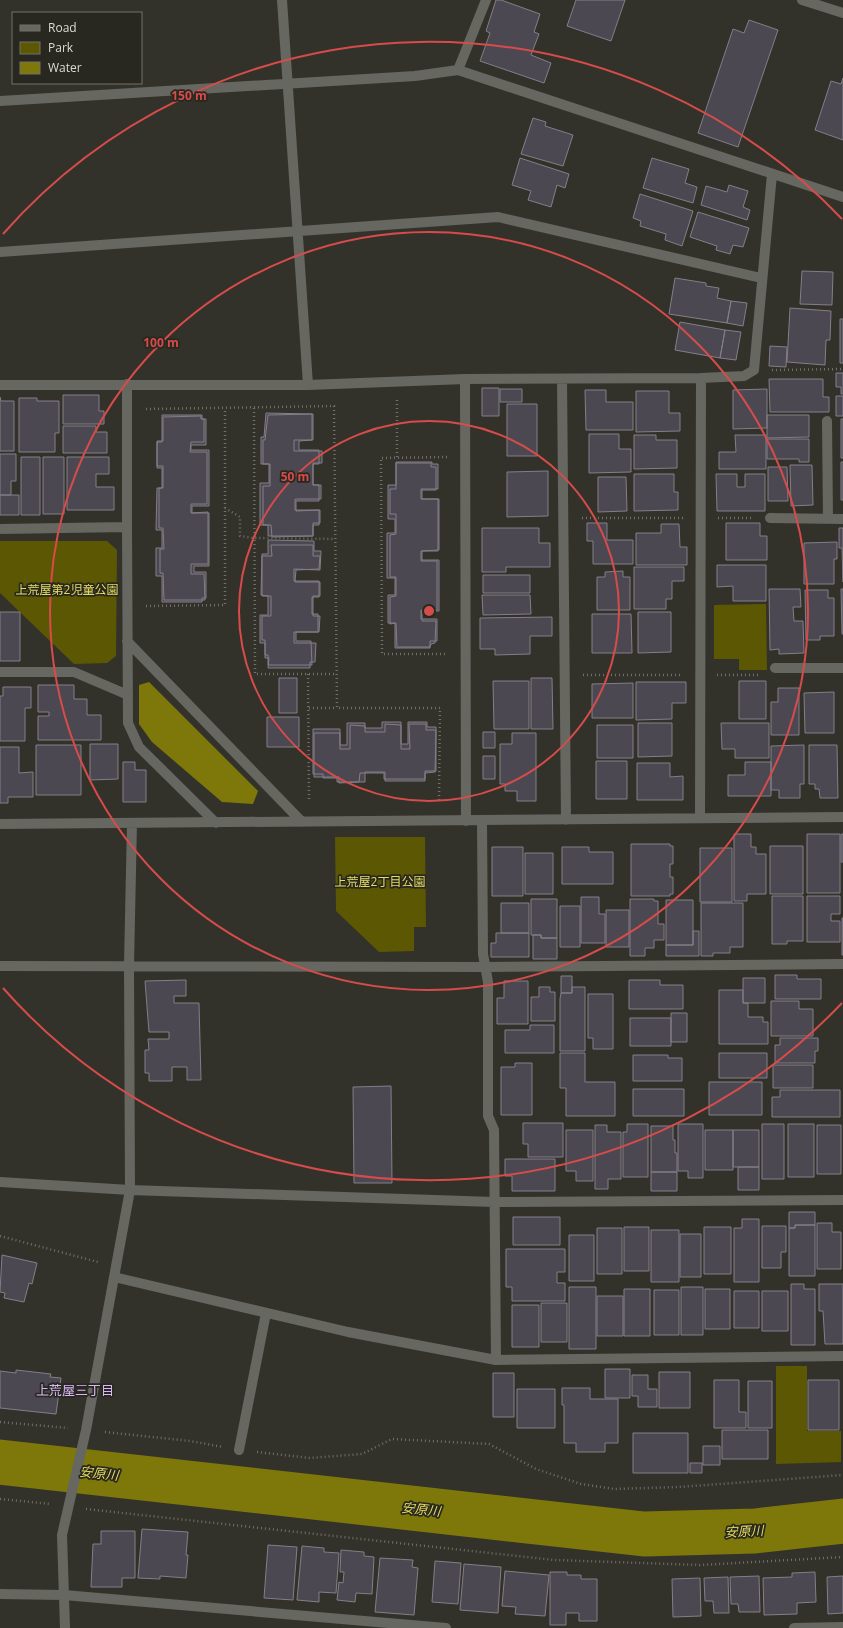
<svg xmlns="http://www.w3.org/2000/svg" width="843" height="1628" viewBox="0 0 843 1628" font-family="'Open Sans','Noto Sans JP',sans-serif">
<rect width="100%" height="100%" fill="#33322a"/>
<!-- green -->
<path fill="#5c5703" d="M0,541H107L117,550L116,656L107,663L74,664L0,593Z
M766,604L767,670H739V659H714V605Z
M335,837H425L426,927H414V951L379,952L336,911Z
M776,1366H807V1431H841V1462L776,1464Z"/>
<!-- water -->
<path fill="#7e770a" d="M149,682L258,791L253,804L222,802L152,742L139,724V685Z"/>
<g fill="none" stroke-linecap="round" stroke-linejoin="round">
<!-- river -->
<path stroke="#7e770a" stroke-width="45" d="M0,1462L644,1534L755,1531L843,1521"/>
</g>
<!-- building -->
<path fill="#4c4851" stroke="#837e88" d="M496,0H501L540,14L534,32L539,34L531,55L551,63L544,83L480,61L490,33L486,31Z
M576,0H625L611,41L567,26Z
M749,20L778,30L738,147L698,133L733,29L744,33Z
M843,78V140L815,130L831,81L841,84Z
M533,118L546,122L545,126L573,135L563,166L521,154Z
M520,158L569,174L565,188L557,185L551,207L528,200L531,191L512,185Z
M652,158L689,169L685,183L697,187L693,203L643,188Z
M729,185L748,191L743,207L750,210L747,220L701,205L706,186L727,192Z
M640,194L693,211L682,246L665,240L666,234L640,226L641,221L633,218Z
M698,212L749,228L743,247L733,245L730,254L716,250L717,246L690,237Z
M802,271L833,272L832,305L800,304Z
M675,278L706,283V286L719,288L717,298L731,301L727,323L669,314Z
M731,301L747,303L743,326L727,323Z
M790,308L831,311L830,340H826L825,365L787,362Z
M840,319H843V363H840Z
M680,322L725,330L720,358L675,350Z
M725,330L741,332L736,360L720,358Z
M770,346L787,347L786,367L769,366Z
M836,373H843V394H841V387H836Z
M769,379H823V397H829V412H770Z
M482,388H499V416H482Z
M500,389H522V402H500Z
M767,389V428L733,429V390Z
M585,390H606V402H633V430H586Z
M636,391H669V413H680V431L636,432Z
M63,395H99V411H104V424H63Z
M836,396H843V416H836Z
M0,397L1,401H14V451H0Z
M19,398H37V401H59V433H55V452H19Z
M507,404H537V456H507Z
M266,413L313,414V440H294V451H322V463H313V485H321V499H295V510H320V523H313V536H268V525H260V483H269V464H261V437H264Z
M312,414V440L299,441V450H319V464H313V485H319V501H296V511L319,510V525H313V536L272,537L271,525H263V486H270V464H263V440H265L268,415Z
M162,415H202V419H206V445H191V450H209V506H192V513H209V566H194V572H206V598H202V602H162V576H156V548H162V530H156L157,488H162V468H157V442H162Z
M767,415H809V437L767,438Z
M201,416V419H204V442H191L190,452H207V504H191V513L208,512V564H191V574H204L205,600H164L163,573H160V549H164L163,528H159V488H163V466H157V441H163V417Z
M841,419H843V458H841Z
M63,426H96V432H107V453H63Z
M589,434H619V449H631V472L589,473Z
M634,435H656V440H677V468L634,469Z
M735,435H766V469H719V452H736Z
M767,439H809V462H799V459H767Z
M0,454H16V481H11V495H0Z
M21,457H40V515H21Z
M43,457H64V514H43Z
M67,457H109V474H96V487H114V510H67Z
M396,462H432V464H438V489H421V499H438V551H421V561H437V610H421V619H437V641H430V648H395V623H388V595H395V578H387V533H395V519H388V485H396Z
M841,462H843V500H841Z
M396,463H431V467H436V490H422V499H439V550L422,551V560H439V611H422V621H436L435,643L431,644L430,647H397L396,623L390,624V597L396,596V577H390V535L396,534V514H390V489H396Z
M790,465H812L813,505L791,506Z
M768,467H787L788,501H768Z
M548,471V516L507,517V472Z
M634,474H674V492H678V510L634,511Z
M716,474H737V487H745V474H765V511H717Z
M598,477H626L627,511L598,512Z
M0,495H19V515H0Z
M587,523H607V540H633V564H593V541H587Z
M726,523H760V536H767V560H726Z
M661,524H679L680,547H687V565H636V533H661Z
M482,528H539V543H550V567H506V572H482Z
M839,528H843V582L842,548H839Z
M268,540L314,541V551H321L320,570L294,569V581H319V597H312V614H318V632H294V643H316L315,662H310V668H268L269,658H265V643H260V615H268V596L261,595L262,554H268Z
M837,542V559H834V584H804V543Z
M271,545H313V556H320L319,569L296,570L295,582H320V596H313V616H320L319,632H296V641H311L312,665H268V655H265V640H262V616H271V596H262V556H272Z
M717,565H766V601H733V586L717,587Z
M634,567H684V581H672V599H666V609H634Z
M623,571V577H630V610H597V577H605V572Z
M483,575H530V593H483Z
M769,589H800L801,607H793L794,621H803L804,653L779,654V649L770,650Z
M841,589H843V634H842Z
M805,590H828V598H834V636H820V640H806Z
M482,595H530L531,614L483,615Z
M0,612H20V661H0Z
M638,612H671V652L638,653Z
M592,614H631L632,653H592Z
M552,617V636H530V654L495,655V649H480V618Z
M279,678H297V713H279Z
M531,678H552L553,729H531Z
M493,681H529V729H494Z
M739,681H766V719H739Z
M636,682H686V703H672V719L636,720Z
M633,683V718H592V684Z
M38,685H74V699H87V715H101V740H38V716H49V712H38Z
M3,687H31V708H25V741H0V696H3Z
M778,688H799V735H771V702H778Z
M834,692V733H805L804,693Z
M267,717H299V747H267Z
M382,722H401V744H408V722H427V727H436V771H425V781H385V772H365V782H337V778H323V774H313V729H340V745H347V723H365V728H382Z
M638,723H672V756L638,757Z
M721,723H769V758H735V749H722Z
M385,724L401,725V749H410L409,724H426V730H436L435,772L425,773V779H384V773H360L359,782L339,783V777H314V733H340V749H350V725L365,726V732H385Z
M597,725H633V758H597Z
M483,732H495V748H483Z
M512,733H536V801H517V791H505V784H500V744H512Z
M90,744H118V779L90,780Z
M36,745H81V795H36Z
M804,745V784H800V798H779V790H771V746Z
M809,745H837L838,798H820L819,789H815V784H809Z
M0,747H19V773L33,772V797H8V803H0Z
M483,756H495V779H483Z
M596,761H627V799H596Z
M123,762H135V770H146V802H123Z
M745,762H771V796H728V775H745Z
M637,763H670V777L683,776V800H637Z
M734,834H751V847H756V854H766V894H747V901H734Z
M807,834H840V893H807Z
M841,834H843V862H841Z
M631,844H670V846H673V864H670V877H673V894H670V896H631Z
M770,846H803V894H770Z
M492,847H523V896H492Z
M562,847H589V852H613V884H562Z
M700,848H732V902H700Z
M525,853H553V894H525Z
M772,896H803V941H787V944H772Z
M807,896H840V914H831V921H840V942H807Z
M581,897H599V914H605V943H581Z
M531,899H557V938H541V935H531Z
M630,899H654V901H658V924H664V940H654V948H645V956H630Z
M666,900H693V945H666Z
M501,903H529V933H501Z
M701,903H743V947H730V953H713V956H701Z
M560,906H580V947H560Z
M606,910H629V947H606Z
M842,918H843V955H842Z
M693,931H699V956H666V945H693Z
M496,933H529V957H491V943H496Z
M533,935H541V938H557V959H533Z
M775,975H797V979H821V999H775Z
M561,976H572V993H561Z
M743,978H765V1003H743Z
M186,980V996H174V1003H199L201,1080H187V1067H172V1081H149V1073H145V1050H149L148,1039H169V1032H149L145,981Z
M629,980H660V985H683V1009H629Z
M504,981H528V1024H497V998H504Z
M539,987H550V992H555V1021H531V997H539Z
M572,987H585V1051H560V999L561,993H572Z
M719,990H743V1003H748V1017H763V1022H768V1044H719Z
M588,994H613V1049H593V1038H588Z
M771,1001H799V1009H813V1036H771Z
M671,1013H687V1042H671Z
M630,1018H671V1046H630Z
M530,1025H554V1053H505V1030H530Z
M780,1038H818V1051H815V1063H775V1045H780Z
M560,1053H585V1082H615V1116H566V1088H560Z
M719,1053H767V1078H719Z
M633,1055H668V1058H682V1081H633Z
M515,1063H532V1115H501V1067H515Z
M773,1065H813V1088H773Z
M709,1082H762V1115H709Z
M391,1086L392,1183H354L353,1087Z
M633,1089H684V1116H633Z
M780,1090H840V1117H772V1097H780Z
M523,1123H563V1157H528V1144H523Z
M627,1124H648V1177H623V1132H627Z
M678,1124H703V1178H688V1171H678Z
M762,1124H784V1179H762Z
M788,1124H814V1177H788Z
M595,1125H607V1132H621V1179H608V1189H595Z
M817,1125H841V1174H817Z
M651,1126H673V1140H675V1153H677V1172H651Z
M566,1130H593V1181H576V1171H566Z
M705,1130H733V1170H705Z
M733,1130H759V1167H733Z
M505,1159H555V1191H512V1176H505Z
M738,1167H759V1190H738Z
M651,1172H677V1191H651Z
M789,1212H815V1225H795V1228H789Z
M513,1217H560V1245H513Z
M742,1219H759V1282H734V1228H742Z
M817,1223H832V1232H841V1269H817Z
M795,1225H815V1276H789V1228H795Z
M762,1226H786V1252H781V1268H762Z
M624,1227H649V1271H624Z
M704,1227H731V1274H704Z
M597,1228H622V1274H597Z
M651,1230H679V1282H651Z
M680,1234H701V1277H680Z
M569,1235H594V1281H569Z
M506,1249H565V1272H557V1283H565V1301H512V1287H506Z
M2,1255L37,1263L32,1284L29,1283L24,1302L4,1298L5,1293L0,1292Z
M791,1284H804V1289H815V1345H791Z
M819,1284H843V1344H825L823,1311H819Z
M569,1287H596V1349H569Z
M681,1287H703V1335H681Z
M624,1289H650V1336H624Z
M705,1289H730V1329H705Z
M654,1290H679V1335H654Z
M734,1291H759V1328H734Z
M762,1291H788V1331H762Z
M597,1296H623V1336H597Z
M541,1303H567V1342H541Z
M512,1305H539V1347H512Z
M605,1369H630V1398H605Z
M16,1370L51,1374L50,1377L61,1378L56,1414L0,1408V1371L16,1373Z
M659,1372H690V1408H659Z
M493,1373H514V1417H493Z
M632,1375H648V1389H657V1407H638V1396H632Z
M714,1380H739V1412H746V1428H714Z
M808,1380H839V1430H808Z
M748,1381H772V1428H748Z
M562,1388H590V1399H618V1443H605V1452H576V1443H564V1405H562Z
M517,1389H555V1428H517Z
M722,1430H768V1459H722Z
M633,1433H688V1473H633Z
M703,1446H720V1465H703Z
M690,1463H702V1473H690Z
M142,1529L188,1532L186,1555H188L186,1578L160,1576V1579L138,1578Z
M101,1531H135V1578H122V1587H91L93,1544H101Z
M268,1545L297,1547L293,1600L264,1598Z
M302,1546L324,1548V1552L339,1553L336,1593L319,1592V1602L297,1600Z
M341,1550L364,1552V1556L374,1557L372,1594L356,1593L355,1602L337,1600L339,1582L343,1583L344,1572H340Z
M380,1558L413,1560L412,1567L418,1568L414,1615L375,1612Z
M435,1561L461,1563L458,1604L432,1602Z
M464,1564L501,1567L498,1613L460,1610Z
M505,1571L549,1575L545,1616L515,1614L516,1607L502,1606Z
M550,1572H567V1575H581V1579H597V1621H579V1613H566V1625H550Z
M815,1572L816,1602L797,1603V1614L764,1615L763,1578L792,1577V1573Z
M759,1576L760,1612H739L738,1604H731L730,1577Z
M843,1576V1613L828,1614L827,1577Z
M728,1577L729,1613H714L713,1601H705L704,1578Z
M700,1578L701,1616L673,1617L672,1579Z"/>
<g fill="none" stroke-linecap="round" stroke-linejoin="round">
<!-- path -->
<path stroke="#706f68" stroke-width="2.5" stroke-dasharray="1 3" stroke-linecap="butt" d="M772,370L843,369
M397,400V458
M254,408L255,674H336
M146,409L334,406L337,708H440L439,800
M447,457L381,458L382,654H447
M225,508L240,517V536L254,538L335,539
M582,518H683
M718,518H753
M146,606L225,605V409
M308,674L309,801
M583,675H682
M717,675H758
M309,708H337
M0,1236L98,1262
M0,1422L68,1428
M105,1432L190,1441L223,1447
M257,1452L310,1458L362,1454L392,1439L489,1444L536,1469L581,1484L614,1489L679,1487L843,1475
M0,1499L51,1504
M86,1509L554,1560L700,1565L843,1557"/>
<!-- minor -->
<path stroke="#676762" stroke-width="10" d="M282,0L308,385
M802,0L843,13
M458,70L486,0
M0,101L415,76L458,70L843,197
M0,252L498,217L761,278
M701,378L744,376L754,370L772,174
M465,379L466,821
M562,379L566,820
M127,384V527
M0,385H308L465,379L701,378L700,818
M827,421L828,518
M770,518L843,519
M0,529L127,527L128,723L139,747L216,823
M127,641L302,822
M775,668H843
M0,672H74L128,695
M482,821L483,954L488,982V1116L494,1130L496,1360
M0,824L843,817
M0,966L485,967L843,964
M0,1182L130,1190L494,1202L843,1200
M114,1277L348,1332L496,1360L843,1356
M239,1450L266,1313
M0,1594L64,1595L446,1628
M65,1628L62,1535L86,1430L130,1190L129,965L132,823
M794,1628L843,1627"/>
</g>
<!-- distance rings -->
<g fill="none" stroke="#d74c4b" stroke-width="2">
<circle cx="429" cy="611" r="190"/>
<circle cx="429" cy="611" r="379"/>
<path d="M842 1003A569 569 0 0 1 3 988M3 234A569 569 0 0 1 842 219"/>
</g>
<g text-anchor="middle" stroke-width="3.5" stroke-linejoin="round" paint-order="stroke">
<!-- park labels -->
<g font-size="12" fill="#e5dd5f" stroke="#292820">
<text x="67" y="594">上荒屋第2児童公園</text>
<text x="380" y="886">上荒屋2丁目公園</text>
</g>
<!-- neighbourhood labels -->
<g font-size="13" fill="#d9b7fb" stroke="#292820">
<text x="75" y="1395">上荒屋三丁目</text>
</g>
<!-- water labels -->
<g font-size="13" font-style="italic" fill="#e4db5e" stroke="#292820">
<text transform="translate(99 1473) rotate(6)" y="5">安原川</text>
<text transform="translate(421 1509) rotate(6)" y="5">安原川</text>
<text transform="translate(744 1531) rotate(-3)" y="5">安原川</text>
</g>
</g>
<circle cx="429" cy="611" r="6" fill="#d74c4b" stroke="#292820" stroke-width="2"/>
<g font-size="12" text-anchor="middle" font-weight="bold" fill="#d74c4b" stroke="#292820" stroke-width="3.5" stroke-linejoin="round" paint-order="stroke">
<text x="189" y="100">150 m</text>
<text x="161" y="347">100 m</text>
<text x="295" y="481">50 m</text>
</g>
<!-- legend -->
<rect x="12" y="12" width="130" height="72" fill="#292820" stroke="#707069"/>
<rect x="20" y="25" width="20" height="6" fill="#676762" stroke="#707069"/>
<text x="48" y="32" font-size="12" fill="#dbdbd6">Road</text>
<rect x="20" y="42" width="20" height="12" fill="#5c5703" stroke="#707069"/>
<text x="48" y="52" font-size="12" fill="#dbdbd6">Park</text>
<rect x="20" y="62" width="20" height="12" fill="#7e770a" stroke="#707069"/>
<text x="48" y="72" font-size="12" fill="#dbdbd6">Water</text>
</svg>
